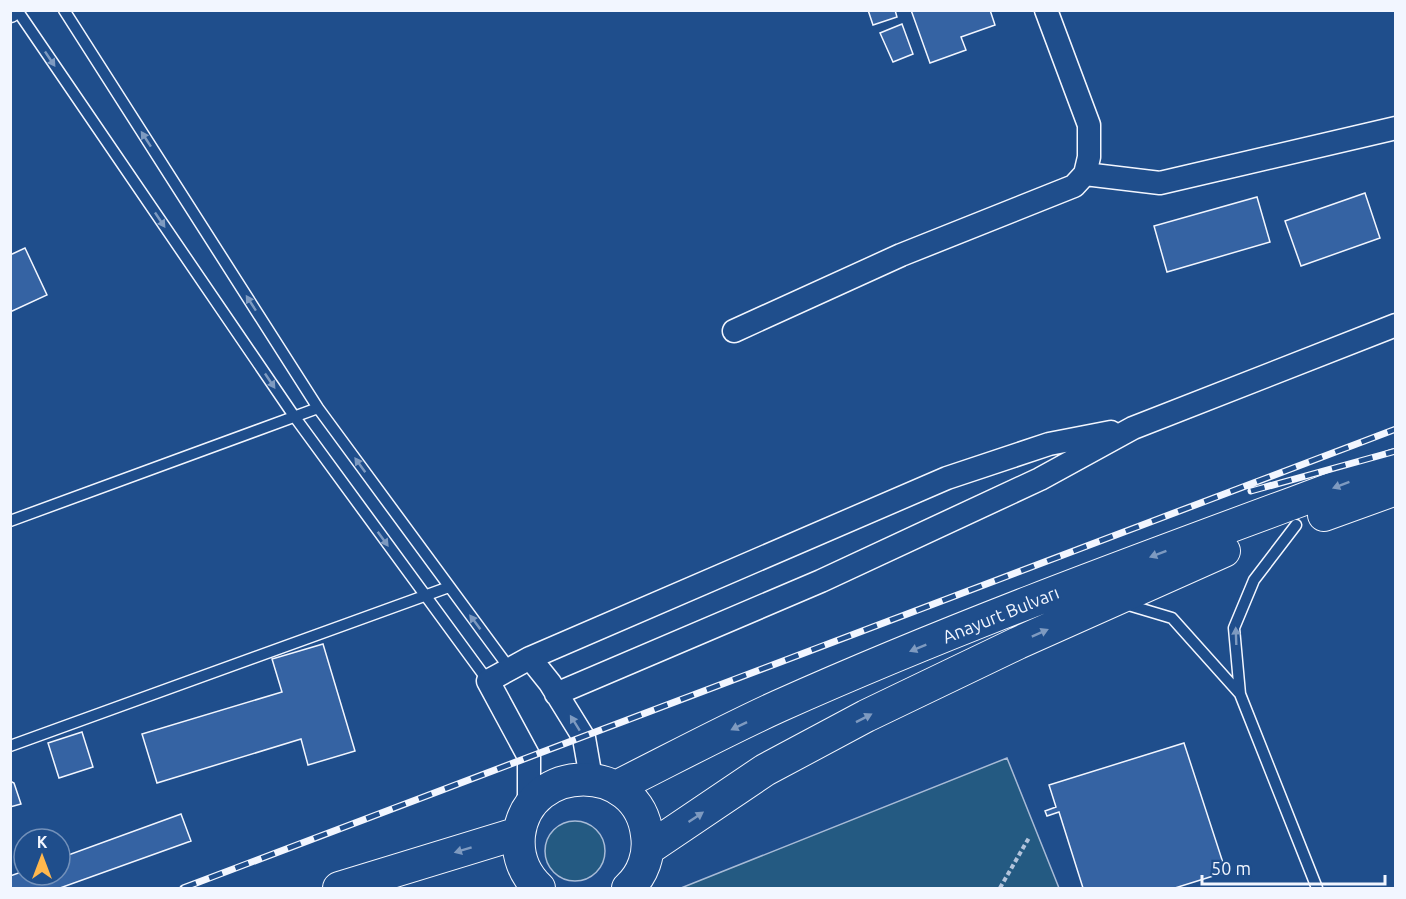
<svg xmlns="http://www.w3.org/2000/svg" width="1406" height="899" viewBox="0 0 1406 899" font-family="Ubuntu,sans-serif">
<rect width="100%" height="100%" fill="#1f4e8c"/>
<!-- green -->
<path fill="#245a82" stroke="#a8bbd7" stroke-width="1.5" d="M1007,758L1059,888H681Z
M545 851a30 30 0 1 1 60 0a30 30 0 1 1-60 0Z"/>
<!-- building -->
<path fill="#3563a3" stroke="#f2f6ff" stroke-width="1.5" d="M868,10H895L897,17L873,25Z
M911,10H990L995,25L961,37L966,50L930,63Z
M902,24L913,54L893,62L880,33Z
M1365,193L1380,238L1301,266L1285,221Z
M1257,197L1270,242L1167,272L1154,226Z
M25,248L47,295L10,312V255Z
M323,644L355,751L308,765L301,739L157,783L142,734L282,692L272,659Z
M82,732L93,767L59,778L48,743Z
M1184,743L1226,872L1175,888H1083L1059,812L1047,816L1045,811L1056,807L1049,785Z
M10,781L14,783L21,804L10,807Z
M181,814L191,841L60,888H10V876L24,871V875H60V858Z"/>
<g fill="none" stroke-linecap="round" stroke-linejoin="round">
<!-- lane casing -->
<g stroke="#f2f6ff" stroke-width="13">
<path id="lane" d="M17,10L294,416L488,681
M64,10L318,408L510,669
M10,521L318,408
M1296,525L1254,580L1234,628L1240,694L1317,888
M1125,604L1172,618L1240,694
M10,746L449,587"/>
</g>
<!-- street casing -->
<g stroke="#f2f6ff" stroke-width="25">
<path id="street" d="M10,11L11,10
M1085,174L1160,183L1396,128
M734,331L901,255L1074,186L1085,174L1089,157V125L1046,10
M530,658L550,683L584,738L591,778
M556,694L821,581L1040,479L1133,428L1396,325
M529,807V757L488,681L530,658L947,478L1049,444L1111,432"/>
</g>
<!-- secondary casing -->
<g stroke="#f2f6ff" stroke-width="34">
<path id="secondary" d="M1324,515L1396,489
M616,787C670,760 724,731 779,706C980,616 1189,542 1396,465
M648,849L765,770L866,716L1018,643L1224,551
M339,888L519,833
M539,888C524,874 517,855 519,835C528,761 639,761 647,835C650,854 643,875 628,888"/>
</g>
<!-- path -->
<path stroke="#b3c4dc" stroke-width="4" stroke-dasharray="4.5 3" stroke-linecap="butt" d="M1000,888L1030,836"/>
<!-- lane -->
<use href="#lane" stroke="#1f4e8c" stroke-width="10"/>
<!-- street -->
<use href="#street" stroke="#1f4e8c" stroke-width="22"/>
<!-- secondary -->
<use href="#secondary" stroke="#1f4e8c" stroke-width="32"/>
<!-- rail casing -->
<g stroke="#f2f6ff" stroke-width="7">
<path id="rail" d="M1251,491L1396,451
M183,888L1396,429"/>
</g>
<!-- rail -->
<use href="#rail" stroke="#1f4e8c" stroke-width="4.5" stroke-dasharray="14" stroke-linecap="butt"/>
</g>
<!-- one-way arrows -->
<defs><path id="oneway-solid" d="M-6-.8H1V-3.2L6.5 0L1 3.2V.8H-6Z" transform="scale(1.5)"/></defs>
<g fill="#7e9ac0">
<use href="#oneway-solid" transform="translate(50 59) rotate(56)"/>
<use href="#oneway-solid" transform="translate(146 139) rotate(-123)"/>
<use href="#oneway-solid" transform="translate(160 220) rotate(56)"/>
<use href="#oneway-solid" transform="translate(251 303) rotate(-123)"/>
<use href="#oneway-solid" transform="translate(270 381) rotate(56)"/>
<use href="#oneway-solid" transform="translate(360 465) rotate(-126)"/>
<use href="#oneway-solid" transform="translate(1341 485) rotate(159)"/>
<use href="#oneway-solid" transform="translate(383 539) rotate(54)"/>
<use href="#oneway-solid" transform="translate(1158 554) rotate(159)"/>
<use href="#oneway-solid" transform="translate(475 622) rotate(-127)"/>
<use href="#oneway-solid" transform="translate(1040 633) rotate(-24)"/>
<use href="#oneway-solid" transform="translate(1236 636) rotate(-92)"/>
<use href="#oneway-solid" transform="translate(918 648) rotate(158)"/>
<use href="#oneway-solid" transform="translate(864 718) rotate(-27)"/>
<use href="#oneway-solid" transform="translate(575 723) rotate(-122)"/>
<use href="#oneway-solid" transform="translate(739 726) rotate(154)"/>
<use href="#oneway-solid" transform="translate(696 817) rotate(-34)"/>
<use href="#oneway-solid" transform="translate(463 850) rotate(163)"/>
</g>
<g text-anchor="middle" stroke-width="4.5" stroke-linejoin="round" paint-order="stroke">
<!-- street labels -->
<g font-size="18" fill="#f2f6ff" stroke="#1f4e8c">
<text transform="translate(1001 615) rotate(-22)" y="6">Anayurt Bulvarı</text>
</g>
</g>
<!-- border -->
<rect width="1406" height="899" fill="none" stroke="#f2f6ff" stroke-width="24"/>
<!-- north arrow -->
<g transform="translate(42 857)"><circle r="28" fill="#1f4e8c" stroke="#7391ba" stroke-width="1.5"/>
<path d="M0-4.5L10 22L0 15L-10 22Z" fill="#ffb74d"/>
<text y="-9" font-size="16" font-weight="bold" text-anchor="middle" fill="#f2f6ff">K</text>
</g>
<!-- scale -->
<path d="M1202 875v9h183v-9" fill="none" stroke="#f2f6ff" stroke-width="3"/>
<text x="1211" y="875" font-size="18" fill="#f2f6ff" stroke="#1f4e8c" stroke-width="4.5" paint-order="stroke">50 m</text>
</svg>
